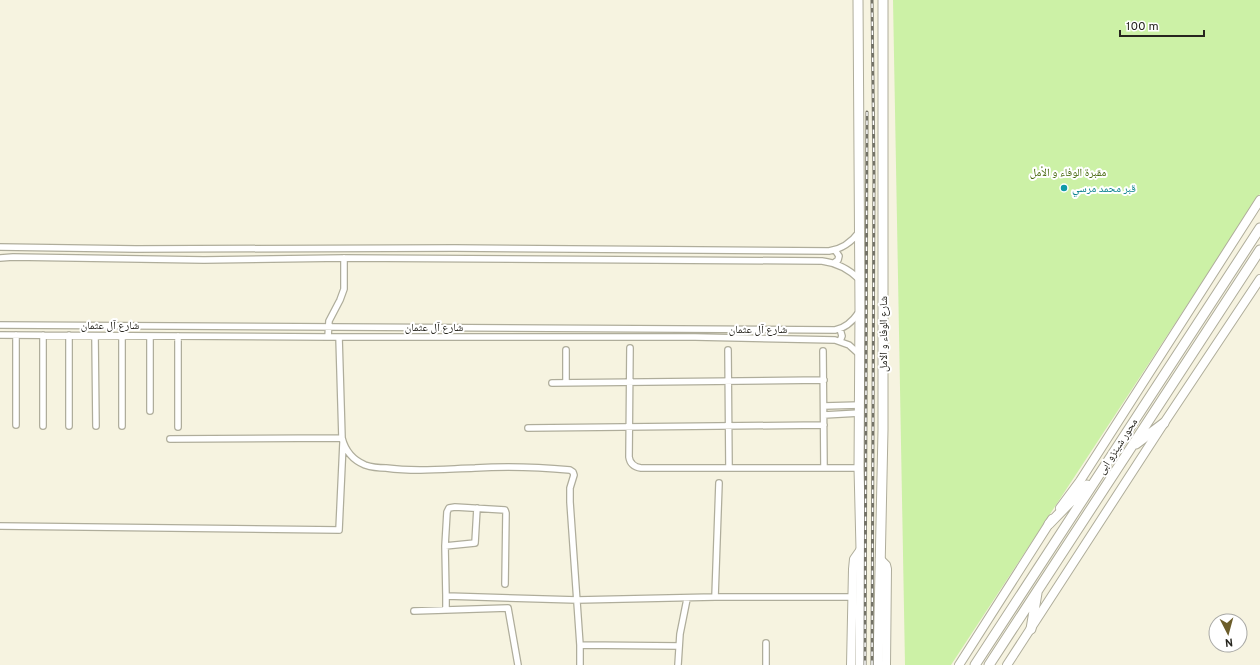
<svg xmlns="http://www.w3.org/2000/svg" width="1260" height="665" viewBox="0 0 1260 665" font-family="Overpass,'Noto Naskh Arabic',sans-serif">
<rect width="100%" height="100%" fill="#f6f3e0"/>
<!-- green -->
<path fill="#ccf1a6" d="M893,0H1260V194L951,665H905Z"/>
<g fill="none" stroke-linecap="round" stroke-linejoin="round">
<!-- street casing -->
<g stroke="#afad9b" stroke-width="8">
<path id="street" d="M0,247L136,249L455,248L829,251C842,249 851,243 859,232
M0,258L13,257L204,260L344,258L822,261C838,263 849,269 860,280
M834,263L838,260L839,256L835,250
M0,325L835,330C846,328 853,321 859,312
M840,329L842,336L840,341
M0,335L328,337H695L835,340L849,345L859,354
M16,335V425
M43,335V426
M69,335V426
M95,336L96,426
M122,336V426
M150,336V411
M178,336V427
M328,337L329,321L340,300L344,289V258
M339,337L342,438C345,450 353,460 365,465C371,467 379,468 386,468C416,472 445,469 475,468C507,466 538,467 570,470L573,472L574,475L570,488V502L580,645V665
M630,348L629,457C630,464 634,467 641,468H859
M566,350V382
M728,350L729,468
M823,351L824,468
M552,383L824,380
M824,406L860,405
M824,415L860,413
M528,428L824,425
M170,439L342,438
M0,526L339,530L343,443
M445,546L475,543L477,508
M505,584L506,513L505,510L455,507L449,508L447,512L445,546L446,596L577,600L715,597H852
M715,597L719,483
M446,610V596
M414,611L508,608L518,665
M766,643V665
M580,645L679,646
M678,665L680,634L687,599"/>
</g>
<!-- secondary casing -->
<g stroke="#afad9b" stroke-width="10">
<path id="secondary" d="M1060,508L1080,481L1260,200
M880,559L886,565L887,569L886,665
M851,665L853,569L854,559L861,549
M959,665L1052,519
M1007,665L1164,423L1260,279"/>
</g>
<!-- primary casing -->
<g stroke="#afad9b" stroke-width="11">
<path id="primary" d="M858,0L860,310L859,468L861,549L860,665
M1136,444L1164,423
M1049,524L1087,485
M1031,629L1037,593
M878,665L883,430V0
M975,665L1260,228
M989,665L1260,250"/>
</g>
<!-- street -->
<use href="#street" stroke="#fff" stroke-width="5.5"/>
<!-- secondary -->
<use href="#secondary" stroke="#fff" stroke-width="8"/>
<!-- primary -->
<use href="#primary" stroke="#fff" stroke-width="9"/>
<!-- rail casing -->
<g stroke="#747367" stroke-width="3">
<path id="rail" d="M865,665L867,112
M872,665L874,175L872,0"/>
</g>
<!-- rail -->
<use href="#rail" stroke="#fff" stroke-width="1.5" stroke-dasharray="4.5" stroke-linecap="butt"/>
</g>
<!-- markers -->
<circle fill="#0f9aa8" stroke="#fff" stroke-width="1.5" cx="1064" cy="188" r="4"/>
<g text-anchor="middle" stroke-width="4" stroke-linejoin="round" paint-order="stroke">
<!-- park labels -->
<g font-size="11" fill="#416307" stroke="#fff">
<text x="1068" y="176">مقبرة الوفاء و الأمل</text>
</g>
<!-- culture labels -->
<g font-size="11" fill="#0d838f" stroke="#fff" text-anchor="start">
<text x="1072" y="192">قبر محمد مرسي</text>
</g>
<!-- street labels -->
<g font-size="11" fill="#26251e" stroke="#fff">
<text x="110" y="329">شارع آل عثمان</text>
<text x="434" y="331">شارع آل عثمان</text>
<text x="758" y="333">شارع آل عثمان</text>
<text transform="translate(883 334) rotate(-90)" y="4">شارع الوفاء و الامل</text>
<text transform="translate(1117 446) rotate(-57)" y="4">محور شينزو ابى</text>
</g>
</g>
<!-- north arrow -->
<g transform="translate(1228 633) rotate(174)"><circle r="19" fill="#ffffff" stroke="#a8a8a5"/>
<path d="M0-3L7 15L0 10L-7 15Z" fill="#6c5d2a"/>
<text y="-6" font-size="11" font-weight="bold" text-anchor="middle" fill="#26251e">N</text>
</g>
<!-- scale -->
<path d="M1120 30v6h84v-6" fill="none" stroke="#26251e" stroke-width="2"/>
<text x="1126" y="30" font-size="12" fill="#26251e" stroke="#ffffff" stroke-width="3" paint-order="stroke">100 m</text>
</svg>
